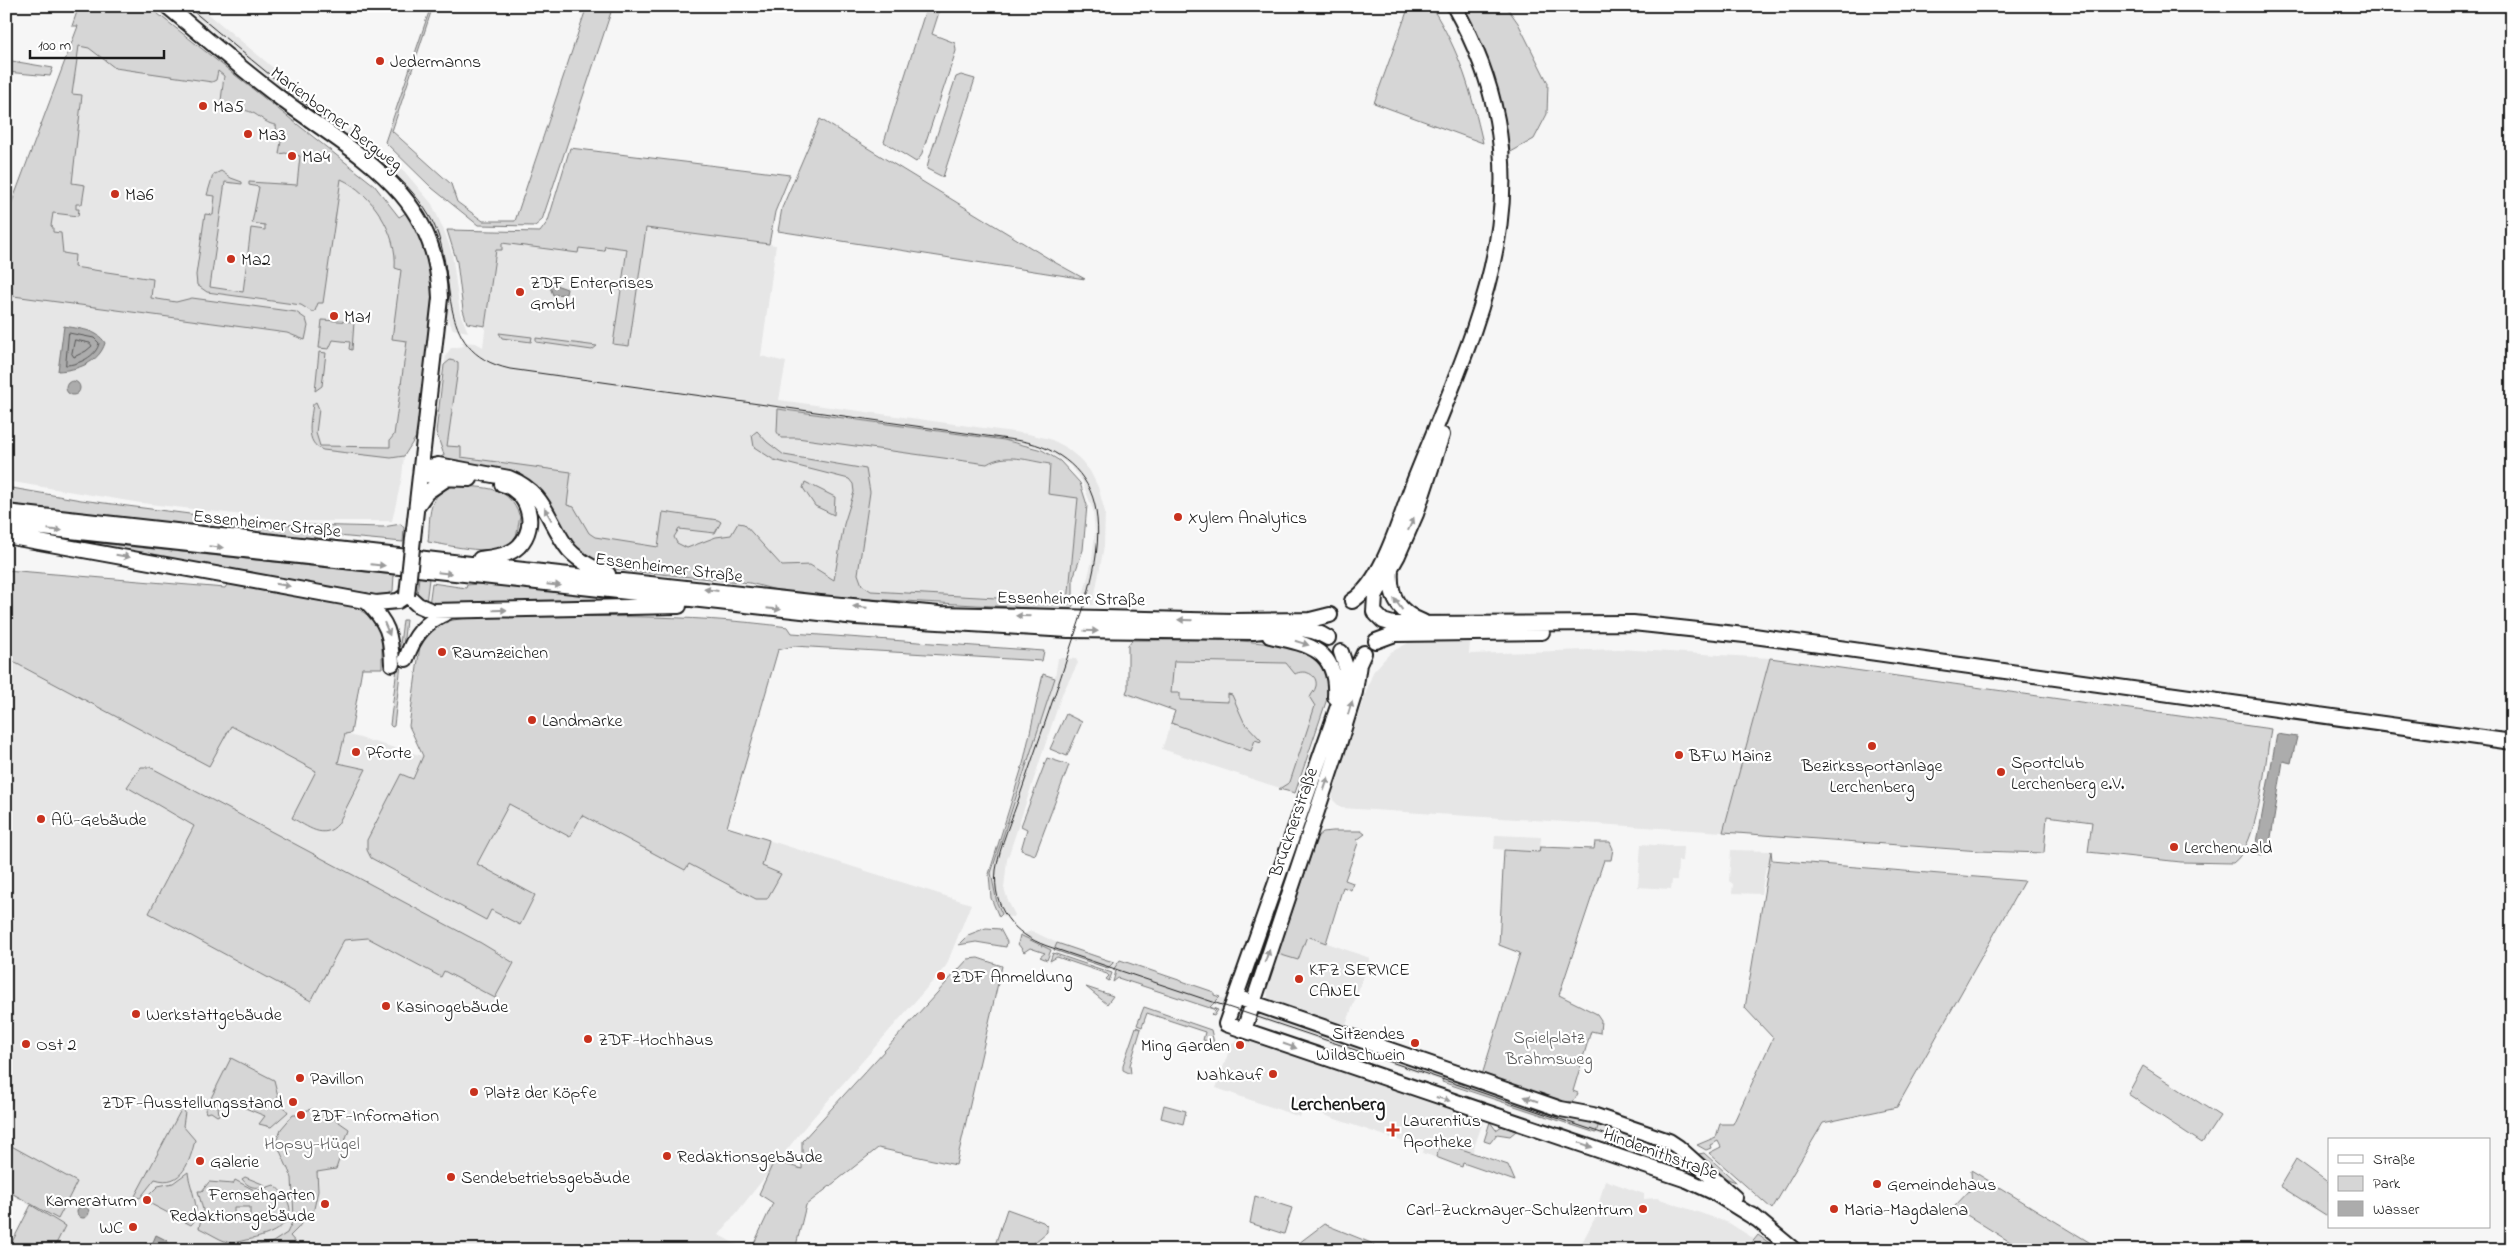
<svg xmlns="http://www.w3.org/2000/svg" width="2518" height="1256" viewBox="0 0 2518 1256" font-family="'Indie Flower',sans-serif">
<rect width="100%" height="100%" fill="#f6f6f6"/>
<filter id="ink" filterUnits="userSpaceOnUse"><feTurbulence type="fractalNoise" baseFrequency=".02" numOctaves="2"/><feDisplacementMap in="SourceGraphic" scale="10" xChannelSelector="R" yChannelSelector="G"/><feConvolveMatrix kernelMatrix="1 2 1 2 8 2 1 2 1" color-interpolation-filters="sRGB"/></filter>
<g filter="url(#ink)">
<!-- built -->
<path fill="#e6e6e6" d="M183,6H199L336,120L331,125L326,124Z
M157,22L367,186L412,271L404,456L402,477L392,521H295L141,503L6,481V218L79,26Z
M349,128L404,171L432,204L445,233L452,253L460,313L468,332L453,329L447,318L442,261L418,206L389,171L344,136Z
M646,228L776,245L761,356L786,362L779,400L1028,434L1050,439L1064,446L1080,459L1090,471L1098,487L1105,512L1104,546L1093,605L1081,604L1092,561L1095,532L1093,510L1082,481L1071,466L1043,448L1004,440L778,409L781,438H797L997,458H1012L1050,464L1078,498L1069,602L815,596L780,591L751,583L610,569L545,501L441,457L444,455L436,432L446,355L451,348L464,346L461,342L476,343L483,347L497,232L627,249L613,344L629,346Z
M6,570L362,668L346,734L423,756L481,645L778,650L727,827L971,904L946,966L804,1128L719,1235L746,1250H53L64,1226L6,1191Z
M1412,641L1470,642L1469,654L1619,649L1770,658L1723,832L1341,808L1333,800V787L1373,672L1391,652Z
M1128,645L1304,653L1314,659L1325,671L1328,697L1295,793L1162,749L1175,711L1125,695L1128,687Z
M1058,658L1076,659L1078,663L1062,694L1007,860L1004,888L1008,901L1015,915L1013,917L1003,916L997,903L991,873L1055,678Z
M1495,835L1541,837L1540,852L1494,849Z
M1641,844L1683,847L1682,861H1678L1677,880H1672L1671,889L1638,887Z
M1731,850L1771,851L1770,867H1766L1761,894L1732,893L1733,884L1729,881Z
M1032,931L1055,942L1230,1001L1222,1007L1038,945L1020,935Z
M1307,936L1370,958L1345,1028L1272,1003L1268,998L1267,987L1278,954L1298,960Z
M1255,1009L1675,1151L1678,1161L1252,1017Z
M1241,1038L1484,1119L1468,1165L1463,1163L1462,1167L1423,1153L1424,1149L1303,1108L1300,1117L1216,1088L1231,1045Z
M1605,1180L1644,1194V1199L1657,1198L1729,1223L1753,1238L1757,1250H1578L1595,1218Z"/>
<!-- green -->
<path fill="#d6d6d6" stroke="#797979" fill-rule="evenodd" d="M79,6H148L374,185L399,217L409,211L422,239L430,264L433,290L431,319L416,437L404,456L391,458L323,450C304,443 311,420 313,404L316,402L319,409L316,433L320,446L390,447V440L394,435L407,341L392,339L401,270L395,268C398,234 372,193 341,179L323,303H318L315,311L312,312L301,305L207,292L197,285L196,275L205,214L213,215L215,196L207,195L213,175L221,171L231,178L242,182V184L225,182L210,287L243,292L251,228L265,230V225L252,223L259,187L249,185V182L297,185L300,156L285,153L279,154L282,135L277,133L276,125C267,124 263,119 255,114C248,110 239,109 231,108L228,110L220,109L224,76L218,71L216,80L212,82L115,68L89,48L79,46L72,94L82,95L72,183L85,185L82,204H76V209H79L78,216L53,213L51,226L53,227V232L61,233L63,253L75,255L74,267L153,279L151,298L176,302L192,298L296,312L306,319L308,326L305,340L287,333L6,295V218L78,26H72Z
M431,6H433L392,131L451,184L457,202L483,221H515L587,6H613L542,220L535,226L478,225L432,188L385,142Z
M927,6H941L932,34L955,43L956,51L921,156L916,162L884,142Z
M1409,6H1431C1461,54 1470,88 1483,143L1374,103Z
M1462,6H1506L1518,23L1548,83L1547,114L1534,139L1509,153C1506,106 1487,46 1462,6Z
M6,60L53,68L50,76L6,72Z
M961,75L975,79L943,177L927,169L929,159L956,77Z
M820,119L1056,263L1085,279L778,231L782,208Z
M570,148L790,175L775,212L769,244L646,228L629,346L613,344L627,249L605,246L604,251L579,248L578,253L502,243V250H496L485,326L467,323L463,310L457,262L447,230L540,232L548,221Z
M322,320L354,322L352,350L349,349L350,342L333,340L329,349L319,348Z
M499,333L532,337L531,342L502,338Z
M536,338L597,346L592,350L536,342Z
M319,352L326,353L322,386L315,391Z
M450,360L458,362V369L447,446L461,447V457L571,472L567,505L574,507L589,533L595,537L658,547L663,512L718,520L721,522L715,533L679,529L674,537L677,543L687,548L716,537L731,535L738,523L744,524L782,566L810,565L834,580L844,524L854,492L853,484L849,479L774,460L754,447L752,435L757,431L767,442L784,455L866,469L870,492L858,574L862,585L871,591L1068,602L1078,498L1048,494L1050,464C1029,461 1006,452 987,464L797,438H781L777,432L778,409L1004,440L1042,450L1060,461L1080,483L1087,505L1083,550L1073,578V606L1070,609H1047L815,596L780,591L750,583L610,569L576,551L545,501L445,461L441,457L444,455L436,432L444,365Z
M805,482L835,497L834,515L815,506L803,488Z
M457,485C487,489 508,484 520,517C518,524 518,534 514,540C499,559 450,545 428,542C431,516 425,493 457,485Z
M6,487L81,500L267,524L383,527L401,524L404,528L403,542L327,535L326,539H303L6,507Z
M98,543L394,575L393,591L383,596L97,547Z
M6,570L225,588L228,583L353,605L373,619L378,626L382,641V668H362L351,733L345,734L338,763L366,769L338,824C324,841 307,826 292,818L316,771L231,726L209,766L6,658Z
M419,577L429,579L426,603L417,595Z
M432,583L466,588L467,585L488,583L656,601L429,605Z
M482,617C584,617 686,613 788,627L792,633L1044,651L1042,661L794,646L778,650L727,827L769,840L762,866L781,874L767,899H756L689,864L685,870L582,815L570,837L509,804L477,864L535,895L520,925L491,910L486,920L371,858L367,850V840L401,774L413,779L423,756L409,726L420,645C433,619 456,619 482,617Z
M403,620H406L394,726L392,727L390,725Z
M1132,640C1176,641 1276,634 1312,657C1325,665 1329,678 1329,693L1295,793L1279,789L1290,782L1315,706L1310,698C1311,694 1315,691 1316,686C1318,674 1304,669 1295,674L1286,663L1174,661L1171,693H1180V700L1228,702V694L1232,695L1244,722L1261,740V742L1255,740L1251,751L1171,723L1175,711L1126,693L1128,688V645Z
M1770,658L2271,729C2265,761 2259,845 2233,863L2181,862L2088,852L2092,822L2047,816L2044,853L1980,851L1723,832Z
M1043,674L1055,678L991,873L997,903L1002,914L999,917L991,898L989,874L1023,764Z
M1066,714L1082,722L1067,756L1050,749Z
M1047,758L1069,765L1035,855L1021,850L1027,829L1021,826Z
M141,767H150L481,943L514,963L495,998L444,971L441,977L368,938L344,940L311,1001L149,913L194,826L127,787Z
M1333,831H1361L1365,834L1357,840L1358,843L1345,880L1353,883L1351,890L1343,887L1326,943L1307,936L1298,960L1278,954L1317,837L1323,832Z
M1296,835L1304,837L1253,986L1247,983Z
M1595,842H1610L1613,849L1611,860H1604L1559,995L1597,1014L1601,1020L1600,1033L1591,1031L1573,1091L1578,1093C1575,1100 1572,1103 1565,1102L1482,1075L1520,953L1499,945L1504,850L1539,852L1540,847L1594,849Z
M1771,851L1772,860L2024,881L1897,1107L1823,1123L1772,1209L1709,1153L1721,1147L1718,1141L1710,1145L1711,1148L1706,1150L1697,1145L1716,1137L1720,1124H1733L1773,1038L1745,1008Z
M986,928L1000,929L1007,942L1006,947L976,942L958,945L968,935Z
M1020,935L1051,950L1047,960L1040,957L1045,953L1030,948L1024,952L1018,944Z
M1057,943L1107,960L1114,962L1108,968L1104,967L1054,950Z
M1053,953L1112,973L1109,981L1106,979L1109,976L1107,974L1057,957L1050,961Z
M978,958L1002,966L956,1165L878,1148L806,1205L795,1250H751L773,1203L759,1194L774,1161L802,1169V1141L968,959Z
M1120,960L1214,992V995L1220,997L1210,1007L1218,1010L1214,1016L1211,1015L1216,1010L1118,978L1113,982L1116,971L1113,970Z
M1086,987L1113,996L1107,1004Z
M1144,1007L1211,1030L1214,1043L1203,1040L1205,1032L1147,1013L1142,1027L1137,1025Z
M1136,1027L1141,1029L1130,1065L1131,1074L1123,1070V1065Z
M231,1058L274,1080L279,1100L288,1112L271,1127L259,1124L265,1116L238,1105L218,1106L219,1115L217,1116L211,1112L206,1113L205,1110Z
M2143,1066L2220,1116L2202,1143L2128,1094Z
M1445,1073L1599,1123L1596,1133L1442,1082Z
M1164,1105L1186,1111L1183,1124L1161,1118Z
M182,1108L185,1112L183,1126L195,1140C190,1161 182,1188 155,1179L140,1198L135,1196Z
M312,1109L326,1113L349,1129L336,1169L317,1172L318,1191L313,1213L310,1211L298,1228L290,1236L300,1247L297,1250H252L253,1246L273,1242L287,1233L294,1218L292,1178L276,1142L281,1129L293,1115H297L299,1118L306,1114L304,1111Z
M1490,1122L1496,1130L1502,1126L1516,1131L1510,1136L1497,1134L1490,1143L1484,1141Z
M1441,1142L1508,1165L1515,1181L1463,1163L1462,1167L1436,1157Z
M6,1143L77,1182L58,1219L6,1190Z
M1704,1153L1736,1182L1716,1175L1694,1155Z
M1661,1155L1678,1161L1673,1168L1659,1167Z
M2296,1159L2329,1183V1217L2280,1186Z
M1971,1170L2102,1250H2023L1954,1207L1972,1188Z
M188,1172C189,1187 204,1214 191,1225L149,1203L150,1200L146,1198L158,1186L173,1183Z
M245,1177L265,1185C255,1190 248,1187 242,1179Z
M235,1180L256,1191L274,1185C309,1214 280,1235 246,1240C241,1241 232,1244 227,1242C218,1239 208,1232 199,1228L203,1210L198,1191H202L209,1182L233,1184ZM234,1207H250V1218H234Z
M1255,1196L1292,1208L1284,1234L1250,1223Z
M31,1205L65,1226L53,1250H8Z
M1007,1209L1043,1222L1047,1226V1232C1026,1250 1022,1253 995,1245Z
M1324,1224L1371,1243L1378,1250H1298L1299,1243Z
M1758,1235L1779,1250H1746Z"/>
<!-- water -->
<path fill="#acacac" stroke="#727272" d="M553,284L567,289L566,294L553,295L550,287Z
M64,326C79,329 97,329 105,343C99,363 77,370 58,371Z
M66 388a7 7 0 1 1 14 0a7 7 0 1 1-14 0Z
M2277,734L2297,737L2291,763L2283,761L2270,844H2265L2262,855L2255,853Z
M77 1212a6 6 0 1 1 12 0a6 6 0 1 1-12 0Z
M156,1235L166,1240L174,1250H143L145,1244L153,1242Z"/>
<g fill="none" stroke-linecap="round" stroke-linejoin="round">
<!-- shore -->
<path stroke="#565656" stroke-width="1" d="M69,333L94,338L99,343C97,356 78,365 66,365Z
M75,340L90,343L92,346L86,351L74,357L72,354Z"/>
<!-- secondary casing -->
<g stroke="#1c1c1c" stroke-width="18">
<path id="secondary" d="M167,6C203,36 239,67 276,95C352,153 437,189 440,298L414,529
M421,472L428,467L438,465L509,478C547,493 547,522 569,550C580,562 594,568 608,574
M421,472L435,478L470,479
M417,506L427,492L446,479
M6,512L820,603L939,614L1059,617L1234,621L1310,620L1330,615
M6,524L856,617L1068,630L1254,632C1277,629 1308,624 1328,638
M6,536L376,603L398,601L407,595L418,605L432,611L679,606
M480,559C493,557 509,556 519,546C539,525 528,491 502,484
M1391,569C1389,595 1397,612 1423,622
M366,601C388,623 391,634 392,664
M1352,601C1384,581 1401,514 1415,479C1482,312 1552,180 1454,6
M1374,612L1375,596L1398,555L1416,514L1442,435
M1376,614L1383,621L1393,624L1633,623L1754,636L2512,742
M1270,636C1308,644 1338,649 1335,697
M1376,641L1395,634L1542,632
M1341,652L1347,670L1342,695L1226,1024L1687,1180L1713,1192L1758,1220
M406,659C414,635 425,622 448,612
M1236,997L1561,1109L1593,1115L1669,1141L1678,1147L1735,1198
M1244,1030L1336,754L1355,692L1359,664L1364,653
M1752,1215L1794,1250"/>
</g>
<!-- secondary -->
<use href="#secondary" stroke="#fff" stroke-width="14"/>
<!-- tram -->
<path stroke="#1c1c1c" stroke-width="1" d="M187,6C230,42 273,78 316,112C357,145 403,171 430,217C462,272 429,351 510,369L1022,441C1059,448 1090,472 1096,511C1103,553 1087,598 1074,637C1057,690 1038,742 1020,795C1012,819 1000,845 996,870C992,908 1013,934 1047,946L1628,1142"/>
<!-- secondary-bridge casing -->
<g stroke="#1c1c1c" stroke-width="18" stroke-linecap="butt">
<path id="secondary-bridge" d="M407,595L414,529"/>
</g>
<!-- secondary-bridge -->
<use href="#secondary-bridge" stroke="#fff" stroke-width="14"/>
</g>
<!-- one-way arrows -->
<defs><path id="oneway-solid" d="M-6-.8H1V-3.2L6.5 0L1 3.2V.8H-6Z" transform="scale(1.25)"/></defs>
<g fill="#999">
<use href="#oneway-solid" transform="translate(548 514) rotate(-119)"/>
<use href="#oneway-solid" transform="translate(1411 524) rotate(-66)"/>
<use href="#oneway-solid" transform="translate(55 530) rotate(6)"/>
<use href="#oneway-solid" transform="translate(216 547) rotate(6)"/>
<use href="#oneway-solid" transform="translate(123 556) rotate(10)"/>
<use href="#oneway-solid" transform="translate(378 565) rotate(6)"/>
<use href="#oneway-solid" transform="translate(445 573) rotate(6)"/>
<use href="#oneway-solid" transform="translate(283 585) rotate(10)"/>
<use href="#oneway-solid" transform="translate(554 585) rotate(6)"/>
<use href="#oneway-solid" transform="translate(711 590) rotate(-173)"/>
<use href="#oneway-solid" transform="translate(1398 604) rotate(-126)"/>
<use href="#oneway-solid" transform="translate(860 607) rotate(-175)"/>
<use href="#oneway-solid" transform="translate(774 609) rotate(6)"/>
<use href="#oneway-solid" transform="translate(500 610) rotate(-1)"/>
<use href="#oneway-solid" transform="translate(1023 616) rotate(-178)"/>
<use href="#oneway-solid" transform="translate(1185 620) rotate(-179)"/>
<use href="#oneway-solid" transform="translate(387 629) rotate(67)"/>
<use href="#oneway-solid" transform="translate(1091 631) rotate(2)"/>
<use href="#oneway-solid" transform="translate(1302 643) rotate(18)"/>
<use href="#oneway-solid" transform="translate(1350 708) rotate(-73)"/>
<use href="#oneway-solid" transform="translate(1326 784) rotate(-71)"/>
<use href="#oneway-solid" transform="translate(1267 956) rotate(-71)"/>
<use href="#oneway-solid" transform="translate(1290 1046) rotate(19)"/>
<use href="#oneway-solid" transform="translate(1443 1099) rotate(16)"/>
<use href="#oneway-solid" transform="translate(1531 1099) rotate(-161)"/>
<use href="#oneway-solid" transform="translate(1586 1145) rotate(19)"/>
</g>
</g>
<!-- markers -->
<g fill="#c8321e" stroke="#fff" stroke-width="2">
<circle cx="380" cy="61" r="5"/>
<circle cx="203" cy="106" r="5"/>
<circle cx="248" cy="134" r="5"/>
<circle cx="292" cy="156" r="5"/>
<circle cx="115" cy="194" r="5"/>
<circle cx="231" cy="259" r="5"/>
<circle cx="520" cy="292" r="5"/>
<circle cx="334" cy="316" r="5"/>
<circle cx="1178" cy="517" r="5"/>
<circle cx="442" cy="652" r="5"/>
<circle cx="532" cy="720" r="5"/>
<circle cx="1872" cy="746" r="5"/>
<circle cx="356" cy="752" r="5"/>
<circle cx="1679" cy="755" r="5"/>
<circle cx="2001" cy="772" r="5"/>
<circle cx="41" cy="819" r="5"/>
<circle cx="2174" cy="847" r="5"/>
<circle cx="941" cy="976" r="5"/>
<circle cx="1299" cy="979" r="5"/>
<circle cx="386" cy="1006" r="5"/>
<circle cx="136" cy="1014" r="5"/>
<circle cx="588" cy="1039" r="5"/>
<circle cx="1415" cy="1043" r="5"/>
<circle cx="26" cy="1044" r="5"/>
<circle cx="1240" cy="1045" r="5"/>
<circle cx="1273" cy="1074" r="5"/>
<circle cx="300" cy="1078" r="5"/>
<circle cx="474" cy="1092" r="5"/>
<circle cx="293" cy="1102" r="5"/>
<circle cx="301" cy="1115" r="5"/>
<path d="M1390.5 1122.5h5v5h5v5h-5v5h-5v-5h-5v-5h5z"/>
<circle cx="667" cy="1156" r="5"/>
<circle cx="200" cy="1161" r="5"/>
<circle cx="451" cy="1177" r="5"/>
<circle cx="1877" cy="1184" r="5"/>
<circle cx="147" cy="1200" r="5"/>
<circle cx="325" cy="1204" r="5"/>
<circle cx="1643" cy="1209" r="5"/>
<circle cx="1834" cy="1209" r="5"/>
<circle cx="133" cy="1227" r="5"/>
</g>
<g text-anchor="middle" stroke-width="4.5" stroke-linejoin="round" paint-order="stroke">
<!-- poi labels -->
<g font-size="18" fill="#1c1c1c" stroke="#fff" text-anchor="start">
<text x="390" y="67">Jedermanns</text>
<text x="213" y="112">Ma5</text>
<text x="258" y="140">Ma3</text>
<text x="302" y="162">Ma4</text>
<text x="125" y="200">Ma6</text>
<text x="241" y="265">Ma2</text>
<text x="530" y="288">ZDF Enterprises<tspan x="530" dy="21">GmbH</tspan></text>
<text x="344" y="322">Ma1</text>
<text x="1188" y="523">Xylem Analytics</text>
<text x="452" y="658">Raumzeichen</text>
<text x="542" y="726">Landmarke</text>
<text x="366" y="758">Pforte</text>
<text x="1689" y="761">BFW Mainz</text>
<text x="2011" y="768">Sportclub<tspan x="2011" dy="21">Lerchenberg e.V.</tspan></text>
<text x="1872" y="771" text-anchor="middle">Bezirkssportanlage<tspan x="1872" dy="21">Lerchenberg</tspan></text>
<text x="51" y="825">AÜ-Gebäude</text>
<text x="2184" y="853">Lerchenwald</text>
<text x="1309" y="975">KFZ SERVICE<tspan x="1309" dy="21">CANEL</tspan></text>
<text x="951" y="982">ZDF Anmeldung</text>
<text x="396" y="1012">Kasinogebäude</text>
<text x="146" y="1020">Werkstattgebäude</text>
<text x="1405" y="1039" text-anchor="end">Sitzendes<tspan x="1405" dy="21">Wildschwein</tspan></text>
<text x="598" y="1045">ZDF-Hochhaus</text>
<text x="36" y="1050">Ost 2</text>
<text x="1230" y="1051" text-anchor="end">Ming Garden</text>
<text x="1263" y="1080" text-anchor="end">Nahkauf</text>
<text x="310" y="1084">Pavillon</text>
<text x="484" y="1098">Platz der Köpfe</text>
<text x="283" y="1108" text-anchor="end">ZDF-Ausstellungsstand</text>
<text x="311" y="1121">ZDF-Information</text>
<text x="1403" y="1126">Laurentius<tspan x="1403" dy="21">Apotheke</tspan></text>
<text x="677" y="1162">Redaktionsgebäude</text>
<text x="210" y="1167">Galerie</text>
<text x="461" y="1183">Sendebetriebsgebäude</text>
<text x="1887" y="1190">Gemeindehaus</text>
<text x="315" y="1200" text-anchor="end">Fernsehgarten<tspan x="315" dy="21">Redaktionsgebäude</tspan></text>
<text x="137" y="1206" text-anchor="end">Kameraturm</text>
<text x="1633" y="1215" text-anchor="end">Carl-Zuckmayer-Schulzentrum</text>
<text x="1844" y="1215">Maria-Magdalena</text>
<text x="123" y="1233" text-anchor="end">WC</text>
</g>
<!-- street labels -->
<g font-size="18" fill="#1c1c1c" stroke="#fff">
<text transform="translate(337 118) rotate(37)" y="6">Marienborner Bergweg</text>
<text transform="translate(267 523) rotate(6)" y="6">Essenheimer Straße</text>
<text transform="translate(669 567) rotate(7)" y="6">Essenheimer Straße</text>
<text transform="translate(1071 598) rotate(1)" y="6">Essenheimer Straße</text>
<text transform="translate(1293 822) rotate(-71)" y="6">Brucknerstraße</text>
<text transform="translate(1661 1153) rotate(20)" y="6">Hindemithstraße</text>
</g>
<!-- park labels -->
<g font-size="18" fill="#5d5d5d" stroke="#fff">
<text x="1549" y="1043">Spielplatz<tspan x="1549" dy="21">Brahmsweg</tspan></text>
<text x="312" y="1149">Hopsy-Hügel</text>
</g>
<!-- quarter labels -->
<g font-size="20" font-weight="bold" fill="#1c1c1c" stroke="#fff">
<text x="1338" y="1110">Lerchenberg</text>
</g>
</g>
<!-- margin -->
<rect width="2518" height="1256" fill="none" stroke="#fff" stroke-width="25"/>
<rect x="12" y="12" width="2493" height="1231" fill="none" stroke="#1c1c1c" stroke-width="2" filter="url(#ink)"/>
<!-- legend -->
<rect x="2328" y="1138" width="162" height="90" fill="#ffffff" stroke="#a4a4a4"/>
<rect x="2338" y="1155" width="25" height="8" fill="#ffffff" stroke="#a4a4a4"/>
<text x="2373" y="1164" font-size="15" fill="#1c1c1c">Straße</text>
<rect x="2338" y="1176" width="25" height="15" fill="#d6d6d6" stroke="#a4a4a4"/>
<text x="2373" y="1188" font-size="15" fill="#1c1c1c">Park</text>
<rect x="2338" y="1201" width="25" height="15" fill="#acacac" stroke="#a4a4a4"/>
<text x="2373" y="1214" font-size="15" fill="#1c1c1c">Wasser</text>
<!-- scale -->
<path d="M30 50v8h134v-8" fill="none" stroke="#1c1c1c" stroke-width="2.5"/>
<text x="38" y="50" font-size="15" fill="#1c1c1c" stroke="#ffffff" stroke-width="4" paint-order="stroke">100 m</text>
</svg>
